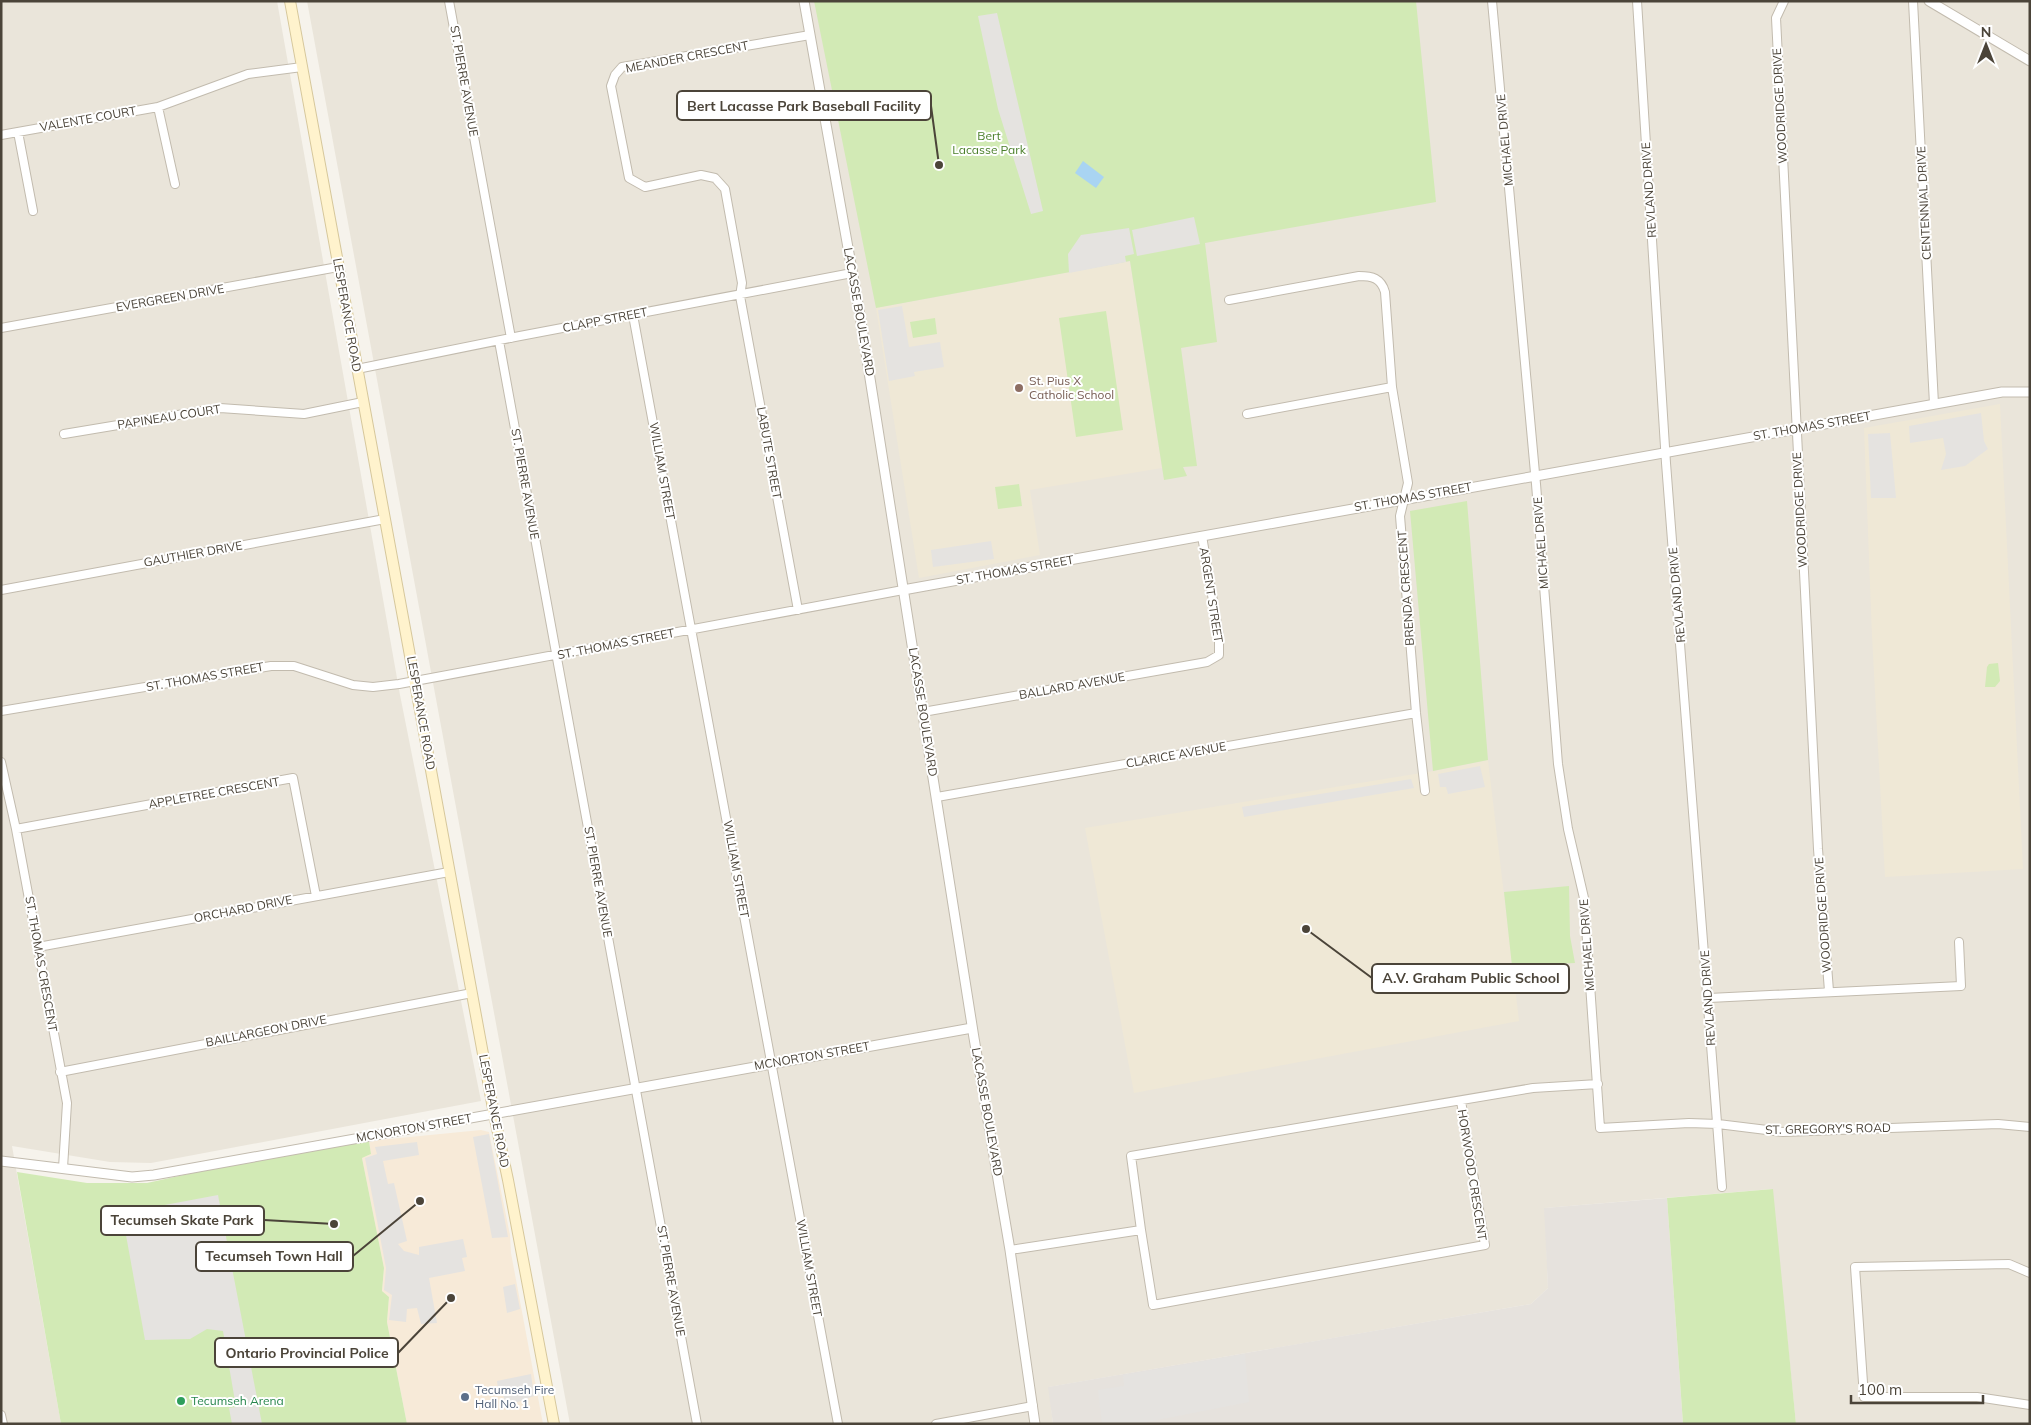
<svg xmlns="http://www.w3.org/2000/svg" width="2031" height="1425" viewBox="0 0 2031 1425" font-family="Mulish,sans-serif">
<rect width="100%" height="100%" fill="#f6f3ec"/>
<!-- residential -->
<path fill="#eae5da" d="M1,1H277L400,695L481,1101L151,1163L110,1162L12,1146L61,1424H1Z
M307,1H2030V1424H1796L1772,1189L1545,1208L1548,1288L1531,1304L1049,1387L1053,1424H570Z"/>
<!-- commercial -->
<path fill="#f7ead8" d="M481,1130L489,1132L510,1235L511,1253L543,1424H407L387,1322L389,1297L382,1291L384,1268L362,1158L371,1154L369,1141Z"/>
<!-- industrial -->
<path fill="#e6e2dd" d="M1667,1198L1683,1424H1053L1048,1387L1531,1304L1548,1288L1544,1208Z"/>
<!-- education -->
<path fill="#efe8d6" d="M1130,261L1162,468L1030,490L1040,555L919,578L876,308Z
M2000,404L2023,869L1885,877L1872,636L1864,428Z
M1488,760L1519,1021L1134,1093L1085,828L1433,771Z"/>
<!-- green -->
<path fill="#d2eab5" d="M814,1H1416L1436,202L1205,243L1217,342L1181,348L1197,466L1183,467L1187,476L1164,480L1130,261L876,308Z
M1106,311L1123,430L1076,437L1059,318Z
M935,318L937,334L913,338L910,322Z
M1019,484L1022,506L998,509L995,487Z
M1467,501L1488,760L1433,771L1410,511Z
M1998,663L2000,681L1995,687H1985L1987,667L1989,664Z
M1569,886L1570,936L1575,963L1512,966L1504,892Z
M369,1141L371,1154L362,1158L384,1268L382,1291L389,1297L387,1322L407,1424H61L17,1172L87,1183H147L211,1169Z
M1773,1189L1796,1424H1683L1667,1198Z"/>
<!-- parking -->
<path fill="#e5e3e0" d="M997,13L1043,211L1031,214L998,109L978,16Z
M1194,217L1200,244L1137,256L1132,230Z
M1129,228L1134,254L1125,256L1126,262L1069,273L1068,254L1081,235Z
M902,306L909,347L940,342L944,367L914,372L915,376L889,381L878,310Z
M1981,413L1984,441L1988,449L1965,466L1941,470L1946,454L1943,438L1910,443L1909,426Z
M1890,433L1896,498H1871L1868,434Z
M991,541L994,559L933,567L931,550Z
M1480,766L1485,787L1448,794L1446,787H1440L1438,774Z
M1411,779L1414,788L1244,817L1242,807Z
M489,1134L508,1237L492,1238L473,1137Z
M417,1142L419,1155L383,1161L388,1184L394,1183L407,1241L398,1244L404,1251L419,1255V1247L463,1239L467,1257L462,1258L465,1271L429,1278L437,1323L421,1324L417,1308L407,1309L406,1322L389,1320L392,1295L384,1290L386,1268L365,1158L377,1154L375,1147Z
M218,1195L262,1424H232L229,1408L236,1407L223,1331L207,1329L190,1339L145,1340L122,1213Z
M515,1284L520,1309L507,1313L503,1287Z
M1245,1354L1249,1402L1147,1422L1146,1424H1102L1098,1390L1124,1386L1123,1375Z
M531,1374L534,1396L518,1402L505,1403L502,1389H498L497,1381Z"/>
<!-- water -->
<path fill="#a9d4f2" d="M1083,161L1104,177L1096,188L1075,173Z"/>
<g fill="none" stroke-linecap="round" stroke-linejoin="round">
<!-- minor casing -->
<g stroke="#c2bbae" stroke-width="10">
<path id="minor" d="M449,1L511,338
M1492,1L1536,484L1558,764L1568,829L1584,898L1600,1128L1689,1123L1718,1124L1783,1132L1998,1124L2030,1127
M1637,1L1666,463L1722,1187
M1784,1L1776,18L1818,849L1829,991
M1913,1L1934,404
M158,107L175,184
M18,132L33,211
M1,135L158,107L248,74L302,67
M1229,300L1359,276C1372,276 1381,278 1385,292L1392,387L1408,483L1400,516L1416,713L1425,791
M633,315L838,1424
M1,328L338,267
M499,341L697,1424
M357,369L520,336L852,273
M1247,414L1392,387
M64,434L220,408L304,414L363,402
M1,590L385,519
M798,610L740,296L742,283L725,189L715,178L701,175L645,187L629,178L611,86L615,75L622,67L810,35
M1,711L271,666H294L353,685L373,687L399,684L903,590
M923,712L1207,662L1219,655V636L1202,536
M1,762L16,829L67,1103L63,1168
M937,797L1416,713
M16,829L293,778L316,896
M38,947L449,872
M1709,998L1961,986L1959,942
M60,1072L472,993
M1141,1230L1153,1305L1485,1245L1461,1101
M1010,1250L1141,1230L1131,1156L1533,1088L1598,1084
M2030,1273L2009,1264L1855,1267L1864,1397H1977L2030,1405
M1,1415L3,1424
M936,1424L1033,1406"/>
</g>
<!-- tertiary casing -->
<g stroke="#c2bbae" stroke-width="11">
<path id="tertiary" d="M804,1L860,315L974,1038L1010,1250L1035,1424
M1929,1L2030,61
M903,590L2002,392H2030
M1,1161L132,1177L154,1175L972,1028"/>
</g>
<!-- secondary casing -->
<g stroke="#d6c79b" stroke-width="12">
<path id="secondary" d="M290,1L494,1114L508,1180L554,1424"/>
</g>
<!-- minor -->
<use href="#minor" stroke="#fff" stroke-width="8"/>
<!-- tertiary -->
<use href="#tertiary" stroke="#fff" stroke-width="9"/>
<!-- secondary -->
<use href="#secondary" stroke="#fff3cd" stroke-width="10"/>
</g>
<!-- markers -->
<circle fill="#8d6e63" stroke="#fff" stroke-width="2" cx="1019" cy="388" r="5"/>
<circle fill="#5c6f8a" stroke="#fff" stroke-width="2" cx="465" cy="1397" r="5"/>
<circle fill="#2e9e5b" stroke="#fff" stroke-width="2" cx="181" cy="1401" r="5"/>
<g text-anchor="middle" stroke-width="4" stroke-linejoin="round" paint-order="stroke">
<!-- street labels -->
<g font-size="12" fill="#4b4439" stroke="#fff">
<text transform="translate(687 57) rotate(-11)" y="4">MEANDER CRESCENT</text>
<text transform="translate(464 81) rotate(80)" y="4">ST. PIERRE AVENUE</text>
<text transform="translate(1780 106) rotate(-93)" y="4">WOODRIDGE DRIVE</text>
<text transform="translate(88 119) rotate(-10)" y="4">VALENTE COURT</text>
<text transform="translate(1505 140) rotate(-95)" y="4">MICHAEL DRIVE</text>
<text transform="translate(1649 190) rotate(-94)" y="4">REVLAND DRIVE</text>
<text transform="translate(1924 203) rotate(-93)" y="4">CENTENNIAL DRIVE</text>
<text transform="translate(170 298) rotate(-10)" y="4">EVERGREEN DRIVE</text>
<text transform="translate(859 312) rotate(80)" y="4">LACASSE BOULEVARD</text>
<text transform="translate(347 315) rotate(80)" y="4">LESPERANCE ROAD</text>
<text transform="translate(605 320) rotate(-11)" y="4">CLAPP STREET</text>
<text transform="translate(169 417) rotate(-9)" y="4">PAPINEAU COURT</text>
<text transform="translate(1812 426) rotate(-10)" y="4">ST. THOMAS STREET</text>
<text transform="translate(769 453) rotate(80)" y="4">LABUTE STREET</text>
<text transform="translate(662 471) rotate(80)" y="4">WILLIAM STREET</text>
<text transform="translate(525 484) rotate(80)" y="4">ST. PIERRE AVENUE</text>
<text transform="translate(1413 497) rotate(-10)" y="4">ST. THOMAS STREET</text>
<text transform="translate(1800 510) rotate(-93)" y="4">WOODRIDGE DRIVE</text>
<text transform="translate(1541 543) rotate(-94)" y="4">MICHAEL DRIVE</text>
<text transform="translate(193 554) rotate(-10)" y="4">GAUTHIER DRIVE</text>
<text transform="translate(1015 570) rotate(-10)" y="4">ST. THOMAS STREET</text>
<text transform="translate(1406 588) rotate(-94)" y="4">BRENDA CRESCENT</text>
<text transform="translate(1211 595) rotate(81)" y="4">ARGENT STREET</text>
<text transform="translate(1677 595) rotate(-95)" y="4">REVLAND DRIVE</text>
<text transform="translate(616 644) rotate(-11)" y="4">ST. THOMAS STREET</text>
<text transform="translate(205 677) rotate(-10)" y="4">ST. THOMAS STREET</text>
<text transform="translate(1072 686) rotate(-10)" y="4">BALLARD AVENUE</text>
<text transform="translate(923 712) rotate(81)" y="4">LACASSE BOULEVARD</text>
<text transform="translate(421 713) rotate(80)" y="4">LESPERANCE ROAD</text>
<text transform="translate(1176 755) rotate(-10)" y="4">CLARICE AVENUE</text>
<text transform="translate(214 793) rotate(-10)" y="4">APPLETREE CRESCENT</text>
<text transform="translate(736 869) rotate(80)" y="4">WILLIAM STREET</text>
<text transform="translate(598 882) rotate(80)" y="4">ST. PIERRE AVENUE</text>
<text transform="translate(243 909) rotate(-11)" y="4">ORCHARD DRIVE</text>
<text transform="translate(1823 915) rotate(-94)" y="4">WOODRIDGE DRIVE</text>
<text transform="translate(1587 945) rotate(-94)" y="4">MICHAEL DRIVE</text>
<text transform="translate(41 964) rotate(80)" y="4">ST. THOMAS CRESCENT</text>
<text transform="translate(1708 998) rotate(-94)" y="4">REVLAND DRIVE</text>
<text transform="translate(266 1031) rotate(-11)" y="4">BAILLARGEON DRIVE</text>
<text transform="translate(812 1056) rotate(-10)" y="4">MCNORTON STREET</text>
<text transform="translate(494 1111) rotate(79)" y="4">LESPERANCE ROAD</text>
<text transform="translate(987 1112) rotate(80)" y="4">LACASSE BOULEVARD</text>
<text transform="translate(414 1128) rotate(-10)" y="4">MCNORTON STREET</text>
<text transform="translate(1828 1129) rotate(-1)" y="4">ST. GREGORY'S ROAD</text>
<text transform="translate(1472 1175) rotate(81)" y="4">HORWOOD CRESCENT</text>
<text transform="translate(809 1268) rotate(80)" y="4">WILLIAM STREET</text>
<text transform="translate(671 1281) rotate(80)" y="4">ST. PIERRE AVENUE</text>
</g>
<!-- park labels -->
<g font-size="12" fill="#4a7f2a" stroke="#fff">
<text x="989" y="140">Bert<tspan x="989" dy="14">Lacasse Park</tspan></text>
</g>
<!-- education labels -->
<g font-size="12" fill="#785e54" stroke="#fff" text-anchor="start">
<text x="1029" y="385">St. Pius X<tspan x="1029" dy="14">Catholic School</tspan></text>
</g>
<!-- service labels -->
<g font-size="12" fill="#4e5e75" stroke="#fff" text-anchor="start">
<text x="475" y="1394">Tecumseh Fire<tspan x="475" dy="14">Hall No. 1</tspan></text>
</g>
<!-- leisure labels -->
<g font-size="12" fill="#27864d" stroke="#fff" text-anchor="start">
<text x="191" y="1405">Tecumseh Arena</text>
</g>
</g>
<!-- callouts -->
<path fill="none" stroke="#4b4439" stroke-width="2" d="M939 165L931 106M1306 929L1372 978M334 1224L264 1220M420 1201L353 1256M451 1298L398 1353"/>
<g fill="#4b4439" stroke="#fff" stroke-width="2">
<circle cx="939" cy="165" r="5"/>
<circle cx="1306" cy="929" r="5"/>
<circle cx="334" cy="1224" r="5"/>
<circle cx="420" cy="1201" r="5"/>
<circle cx="451" cy="1298" r="5"/>
</g>
<g fill="#fff" stroke="#4b4439" stroke-width="2">
<rect x="677" y="91" width="254" height="29" rx="5"/>
<rect x="1372" y="964" width="197" height="29" rx="5"/>
<rect x="101" y="1206" width="163" height="29" rx="5"/>
<rect x="196" y="1242" width="157" height="29" rx="5"/>
<rect x="215" y="1338" width="183" height="29" rx="5"/>
</g>
<g font-size="14" text-anchor="middle" font-weight="bold" fill="#4b4439">
<text x="804" y="111">Bert Lacasse Park Baseball Facility</text>
<text x="1471" y="983">A.V. Graham Public School</text>
<text x="182" y="1225">Tecumseh Skate Park</text>
<text x="274" y="1261">Tecumseh Town Hall</text>
<text x="307" y="1358">Ontario Provincial Police</text>
</g>
<!-- border -->
<rect width="2031" height="1425" fill="none" stroke="#4b4439" stroke-width="5"/>
<!-- north arrow -->
<g transform="translate(1986 45)" stroke="#ffffff" stroke-width="4" paint-order="stroke">
<path d="M0-4L9 19L0 12L-9 19Z" fill="#4b4439"/>
<text y="-8" font-size="14" font-weight="bold" text-anchor="middle" fill="#4b4439">N</text>
</g>
<!-- scale -->
<path d="M1851 1395v8h132v-8" fill="none" stroke="#4b4439" stroke-width="2.5"/>
<text x="1858" y="1395" font-size="15" fill="#4b4439" stroke="#ffffff" stroke-width="4" paint-order="stroke">100 m</text>
</svg>
